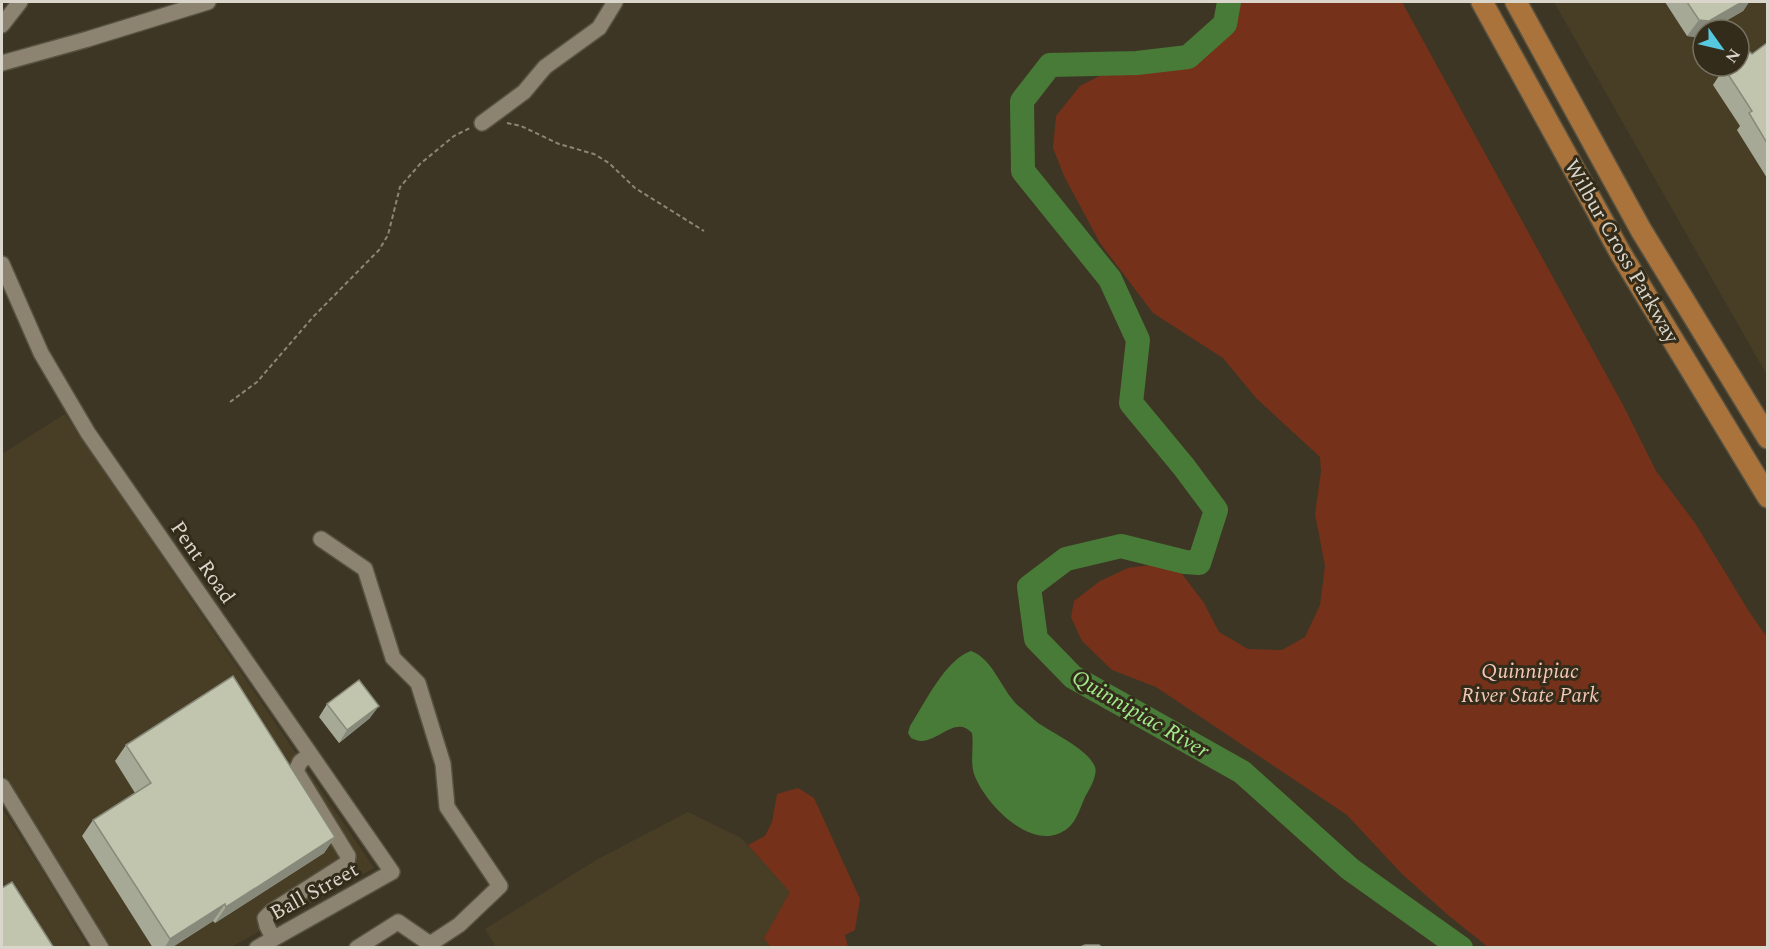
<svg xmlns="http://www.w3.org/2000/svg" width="1769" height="949" viewBox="0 0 1769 949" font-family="Spectral,serif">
<rect width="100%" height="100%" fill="#3e3624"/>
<!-- built -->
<path fill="#483e25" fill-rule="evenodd" d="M1554,2H1767V375ZM1703,30H1739V66H1703Z
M65,414L374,868L231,947H110L2,772V454Z
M2,808L42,870L88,947H2Z
M688,812L741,838L791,892L764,938L770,947H496L485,929L598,859Z"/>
<!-- green -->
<path fill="#753119" d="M1227,2H1402L1623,405L1656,471L1695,523L1750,613L1767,637V947H1488L1448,915L1402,874L1347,815L1156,687L1112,670L1082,641L1071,617L1074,601L1100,581L1128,568L1173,562L1204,603L1219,632L1248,649L1282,650L1305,637L1320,605L1325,566L1315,514L1321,472L1320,457L1256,398L1223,358L1153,313L1100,243L1064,176L1053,148L1056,116L1080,86L1121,65L1148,60L1169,62L1196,52L1217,32Z
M798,788L814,798L860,899L855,930L845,935L848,947H770L764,938L790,892L748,845L765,836L772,822L777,794Z"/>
<!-- water -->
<path fill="#487b38" d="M971,651C995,660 1001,692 1021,708C1027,713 1032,718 1038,723C1053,733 1089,750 1095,767C1098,775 1089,790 1085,797C1081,806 1076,822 1068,828C1034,856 985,804 974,774C970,760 974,747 972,733C956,715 939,741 921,741C918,741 914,739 911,738L908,733L910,726C925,703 945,660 971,651Z"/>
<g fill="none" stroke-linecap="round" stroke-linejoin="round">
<!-- river -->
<path stroke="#487b38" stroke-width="24" d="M1229,2L1225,24L1188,57L1137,63L1050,65L1022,101L1023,171L1110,279L1138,340L1131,403L1184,467L1216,510L1199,563L1185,562L1121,546L1066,559L1029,587L1036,639L1073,677L1242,772L1350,869L1461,948"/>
<!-- minor casing -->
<g stroke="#575241" stroke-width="18">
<path id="minor" d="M2,25L20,2
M2,63L88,39L208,2
M482,123L524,92L545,67L599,28L615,2
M2,264L41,353L88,433L392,872L257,948
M321,539L365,569L393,658L418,683L443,764L447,807L500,886L459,925L430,944L398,922L357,948
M2,786L101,948
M273,938L267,926L265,918L272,911L347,863L348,856L296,771L300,762L310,754"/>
</g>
<!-- highway casing -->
<g stroke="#575241" stroke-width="24">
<path id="highway" d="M1482,2L1621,254L1768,497
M1516,2L1641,230L1768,438"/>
</g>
<!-- path -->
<path stroke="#8c8678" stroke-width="2" stroke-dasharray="4.5 3" stroke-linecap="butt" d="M507,123L521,126L559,144L594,154L609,163L635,188L704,231
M230,402L257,382L313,317L379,250L388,235L400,187L420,164L454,136L470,128"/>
<!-- minor -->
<use href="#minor" stroke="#8c8470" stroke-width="15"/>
<!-- highway -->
<use href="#highway" stroke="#aa733b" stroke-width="21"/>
</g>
<!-- wall -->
<path fill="#a6a996" d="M1665,2H1749L1743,11L1710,30H1703L1697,37L1687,36Z
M1767,43V178L1737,130L1740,126L1713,85L1724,68L1752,54Z
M327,704L370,718L339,743L319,717Z
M126,745L335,837L324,853L215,923L213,921L171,948H153L82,836L93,820L135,793L115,761Z"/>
<!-- shaded-wall -->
<path fill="#878a7a" d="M1742,2H1749L1743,11L1710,30H1703V34L1697,37L1687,36L1699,20Z
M379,706L370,718L339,743L347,730Z
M335,837L324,853L215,923L226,907Z
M225,904L213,921L171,948H164L170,939Z"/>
<!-- building -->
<path fill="#c1c5ae" stroke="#878a7a" stroke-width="1.5" d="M1687,2H1742L1709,21L1699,20Z
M1767,43V143L1749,113L1752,111L1724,68L1727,66H1739V59L1750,52L1752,54Z
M233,676L335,837L226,907L225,904L170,939L93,820L151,783L126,745Z
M359,680L379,706L347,730L327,704Z
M12,882L54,948H2V888Z
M1085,945H1099L1103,948H1078Z"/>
<g text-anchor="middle" stroke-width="6" stroke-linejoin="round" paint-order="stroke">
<!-- street labels -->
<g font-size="21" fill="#dad6cb" stroke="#332c1a">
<text transform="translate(1622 251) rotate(60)" y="7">Wilbur Cross Parkway</text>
<text transform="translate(203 562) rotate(55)" y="7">Pent Road</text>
<text transform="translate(314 891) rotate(-29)" y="7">Ball Street</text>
</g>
<!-- park labels -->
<g font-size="21" font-style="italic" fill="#f5c7b7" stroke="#332c1a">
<text x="1530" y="678">Quinnipiac<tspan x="1530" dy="24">River State Park</tspan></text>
</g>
<!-- water labels -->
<g font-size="22" font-style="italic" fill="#a2e98c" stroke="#332c1a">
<text transform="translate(1141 713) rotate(30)" y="8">Quinnipiac River</text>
</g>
</g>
<!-- border -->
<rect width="1769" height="949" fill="none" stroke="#dad6cb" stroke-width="6"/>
<!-- north arrow -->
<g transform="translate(1721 48) rotate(124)"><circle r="28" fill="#332c1a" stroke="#767061" stroke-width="1.5"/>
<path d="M0-4.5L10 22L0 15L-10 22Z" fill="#56c9e0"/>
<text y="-9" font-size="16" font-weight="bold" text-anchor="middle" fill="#dad6cb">N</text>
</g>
</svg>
